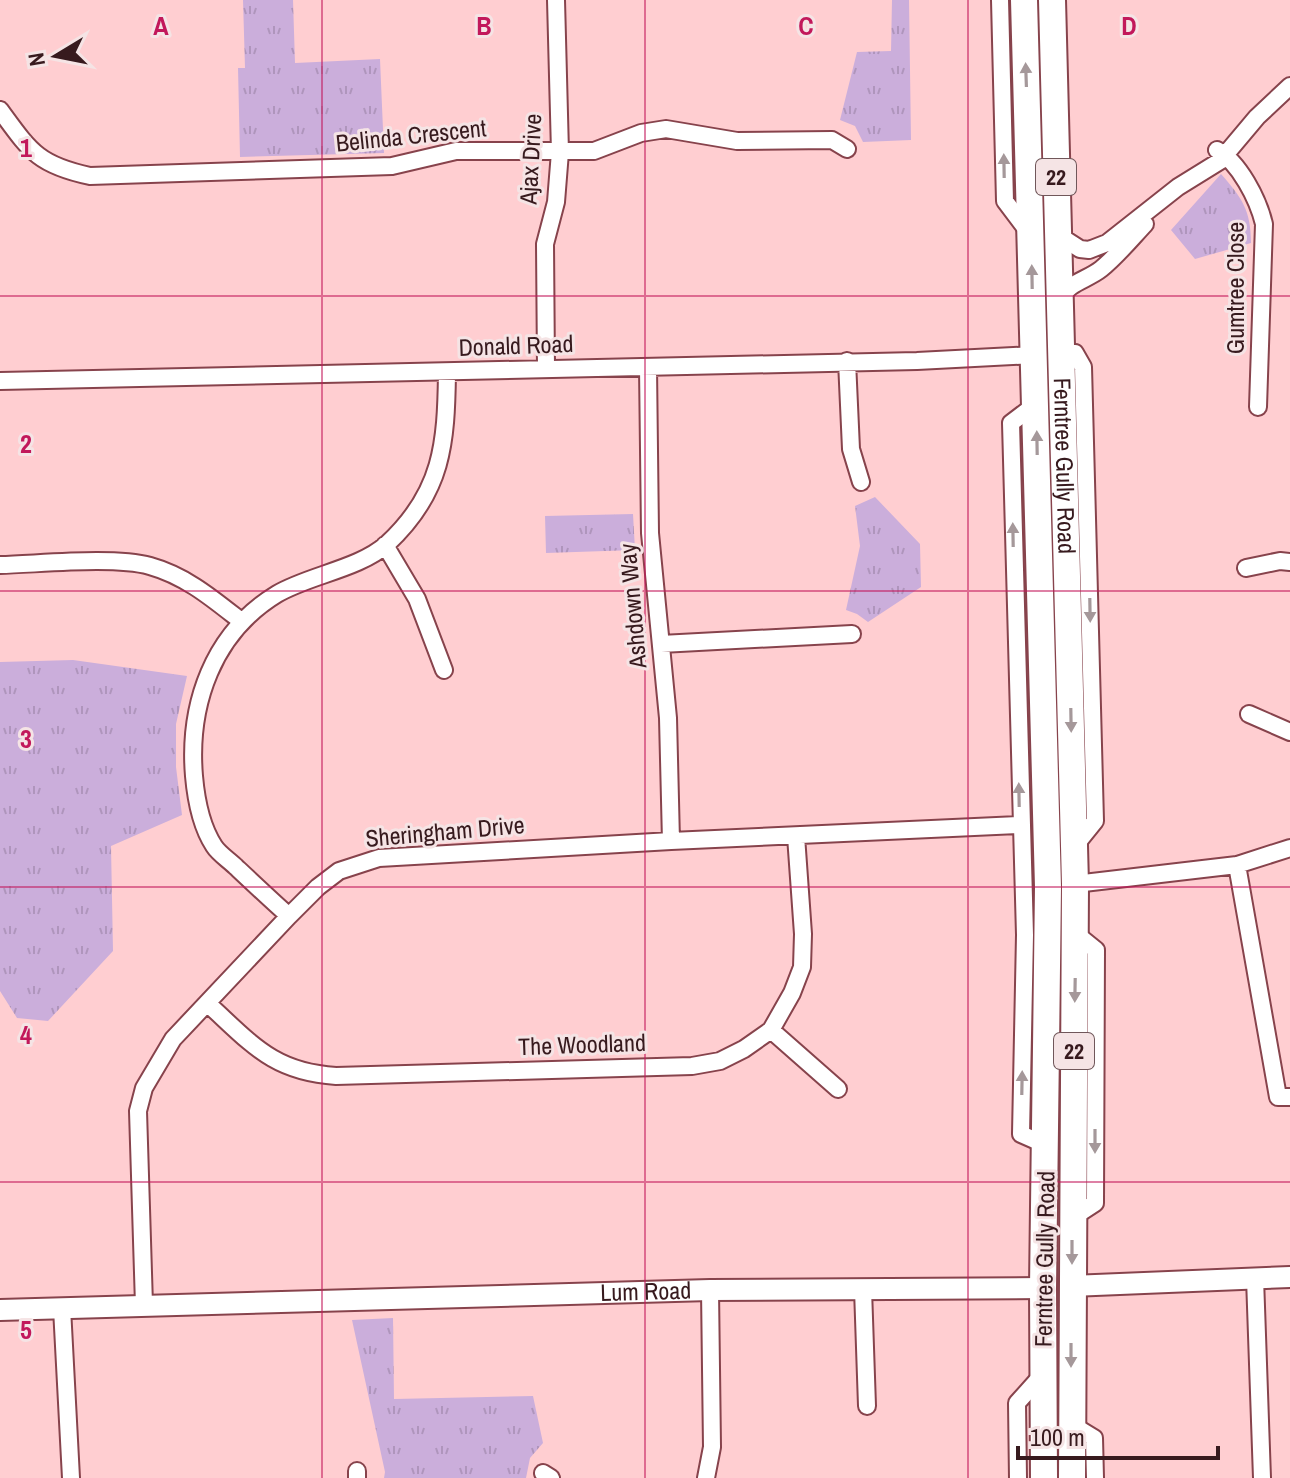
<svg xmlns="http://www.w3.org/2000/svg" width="1290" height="1478" viewBox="0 0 1290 1478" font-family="'Archivo Narrow',sans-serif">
<defs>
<pattern id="grass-tufts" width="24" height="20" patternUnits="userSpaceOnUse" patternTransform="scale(2)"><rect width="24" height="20" fill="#cbaedb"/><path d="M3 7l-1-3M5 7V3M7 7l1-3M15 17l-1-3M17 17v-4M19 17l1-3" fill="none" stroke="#af95bc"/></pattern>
</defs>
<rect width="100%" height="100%" fill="#ffced1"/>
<!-- grass -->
<path fill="url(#grass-tufts)" d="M243,0H293L295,63L380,59L384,153L240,157L238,68H245Z
M892,0H909L911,140L863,142L855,126L840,120L857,52L891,51Z
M1221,174C1242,198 1251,210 1251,243L1195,259L1171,230Z
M875,497L920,544L921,587L868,622L857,614L846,610L860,546L855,506Z
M633,514L635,550L546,553L545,516Z
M73,660L187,676L176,724V767L182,815L111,846L113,951L48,1021L17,1018L0,991V662Z
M393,1318L394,1399L533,1396L543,1443L530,1458L526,1478H384L385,1472L352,1320Z"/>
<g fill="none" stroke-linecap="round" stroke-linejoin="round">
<!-- minor casing -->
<g stroke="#87434c" stroke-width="20">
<path id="minor" d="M1000,0L1005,201L1030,234
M0,110C30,151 38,165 90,176L392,166L456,151H594L641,133L666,129L737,141L832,140L847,149
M1217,150C1239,162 1258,199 1264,224L1258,407
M1058,231L1066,240L1080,249L1089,250L1107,243L1178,187L1220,161L1257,117L1290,86
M1060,298C1070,282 1087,280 1101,269C1117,256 1131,239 1145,224
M1061,354L1075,353L1083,367L1095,821L1074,847
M847,361L851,449L861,482
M648,367L650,533L668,718L671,841
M546,368L545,244L556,202L560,152L556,0
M0,381L917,361L1034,355
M1036,404L1011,423L1025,935L1021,1134L1046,1145
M385,545L417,599L444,670
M0,565C40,564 114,556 150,566C186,576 213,599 241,621
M1246,568L1280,561L1290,562
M661,644L852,634
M1249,714L1290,732
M1237,865L1278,1097H1290
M1075,884L1237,865L1290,848
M289,916C271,900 253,883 236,867C229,860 219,854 214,846C201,826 196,799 194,776C188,704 213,633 277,594C309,575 359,569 387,544C443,492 446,443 447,373
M208,1004C252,1044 273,1072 336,1076L692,1066L720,1061L744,1049L771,1030L792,993L802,967L803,934L796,836
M771,1030L838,1089
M1072,1218L1095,1203L1096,950L1075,933
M1255,1278L1262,1478
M863,1289L867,1406
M144,1305L138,1111L144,1088L173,1039L289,916L318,887L339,871L379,858L671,841L1020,825
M62,1308L71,1478
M1071,1424L1094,1438L1095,1478
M357,1471V1478
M543,1473L551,1478
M706,1478L712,1447L710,1290
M1018,1478L1017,1403L1043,1374"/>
</g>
<!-- tertiary casing -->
<g stroke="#87434c" stroke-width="24">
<g id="tertiary">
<path d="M1071,1286L1290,1277"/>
<path id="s1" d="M0,1310L710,1290L1043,1288"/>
</g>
</g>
<!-- primary casing -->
<g stroke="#87434c" stroke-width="30">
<g id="primary">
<path d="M1024,0L1048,887L1043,1288L1044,1478"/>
<path id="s2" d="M1052,0L1075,884L1072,1478"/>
</g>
</g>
<!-- minor -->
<use href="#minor" stroke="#fff" stroke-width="16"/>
<!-- tertiary -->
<use href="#tertiary" stroke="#fff" stroke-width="20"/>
<!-- primary -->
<use href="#primary" stroke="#fff" stroke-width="26"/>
</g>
<!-- one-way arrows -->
<defs><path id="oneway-solid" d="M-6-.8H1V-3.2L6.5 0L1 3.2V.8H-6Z" transform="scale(2)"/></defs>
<g fill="#a5989a">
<use href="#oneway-solid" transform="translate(1026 75) rotate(-92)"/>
<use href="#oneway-solid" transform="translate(1004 166) rotate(-91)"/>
<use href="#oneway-solid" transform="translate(1032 277) rotate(-91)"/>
<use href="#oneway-solid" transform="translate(1037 443) rotate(-91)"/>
<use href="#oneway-solid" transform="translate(1013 535) rotate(-91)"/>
<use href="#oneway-solid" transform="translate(1090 610) rotate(89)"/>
<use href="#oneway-solid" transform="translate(1071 720) rotate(89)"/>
<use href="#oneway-solid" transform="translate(1019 795) rotate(-91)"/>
<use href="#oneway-solid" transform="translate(1075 990) rotate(91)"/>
<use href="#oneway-solid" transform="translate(1022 1083) rotate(-89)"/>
<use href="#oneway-solid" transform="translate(1095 1141) rotate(90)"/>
<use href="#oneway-solid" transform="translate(1072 1252) rotate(90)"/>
<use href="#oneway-solid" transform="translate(1071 1355) rotate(90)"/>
</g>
<!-- grid -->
<path fill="none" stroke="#c2185b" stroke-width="2" stroke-opacity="0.55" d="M322,0V1478M645,0V1478M968,0V1478M0,296H1290M0,591H1290M0,887H1290M0,1182H1290"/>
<g text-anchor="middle" stroke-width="6" stroke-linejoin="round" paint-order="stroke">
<!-- shield labels -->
<g fill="#f5e4e5" stroke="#70575a" stroke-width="2">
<rect x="1036" y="159" width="40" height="36" rx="6"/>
<rect x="1054" y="1033" width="40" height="36" rx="6"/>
</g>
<g font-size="22" font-weight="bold" fill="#371a1e">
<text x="1056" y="185">22</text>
<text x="1074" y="1059">22</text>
</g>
<!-- street labels -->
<g font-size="24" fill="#371a1e" stroke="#f5e4e5">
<text transform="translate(411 136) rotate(-6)" y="8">Belinda Crescent</text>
<text transform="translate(531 159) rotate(-87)" y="8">Ajax Drive</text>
<text transform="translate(1236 288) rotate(-90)" y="8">Gumtree Close</text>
<text transform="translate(516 346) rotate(-2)" y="8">Donald Road</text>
<text dy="8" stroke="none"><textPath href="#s2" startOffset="466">Ferntree Gully Road</textPath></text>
<text transform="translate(633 606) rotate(-95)" y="8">Ashdown Way</text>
<text transform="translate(445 832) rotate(-5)" y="8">Sheringham Drive</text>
<text transform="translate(582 1045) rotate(-2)" y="8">The Woodland</text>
<text transform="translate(1045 1259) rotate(-89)" y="8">Ferntree Gully Road</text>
<text dy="8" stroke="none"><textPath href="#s1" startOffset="646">Lum Road</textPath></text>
</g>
</g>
<g font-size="26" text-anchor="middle" font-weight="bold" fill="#c2185b" stroke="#f5e4e5" stroke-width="6" stroke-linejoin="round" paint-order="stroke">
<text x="161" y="35">A</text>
<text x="484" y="35">B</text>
<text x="806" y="35">C</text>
<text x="1129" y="35">D</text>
<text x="26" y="157">1</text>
<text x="26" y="453">2</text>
<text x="26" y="748">3</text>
<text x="26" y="1044">4</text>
<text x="26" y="1339">5</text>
</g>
<!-- north arrow -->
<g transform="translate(56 56) rotate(260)" stroke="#f5e4e5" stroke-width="6" paint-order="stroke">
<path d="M0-6L14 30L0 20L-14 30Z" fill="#371a1e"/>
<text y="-12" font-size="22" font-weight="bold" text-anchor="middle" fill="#371a1e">N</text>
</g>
<!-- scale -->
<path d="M1018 1446v12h200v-12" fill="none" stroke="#371a1e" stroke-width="4"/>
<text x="1030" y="1446" font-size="24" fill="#371a1e" stroke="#f5e4e5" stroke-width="6" paint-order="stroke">100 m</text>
</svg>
